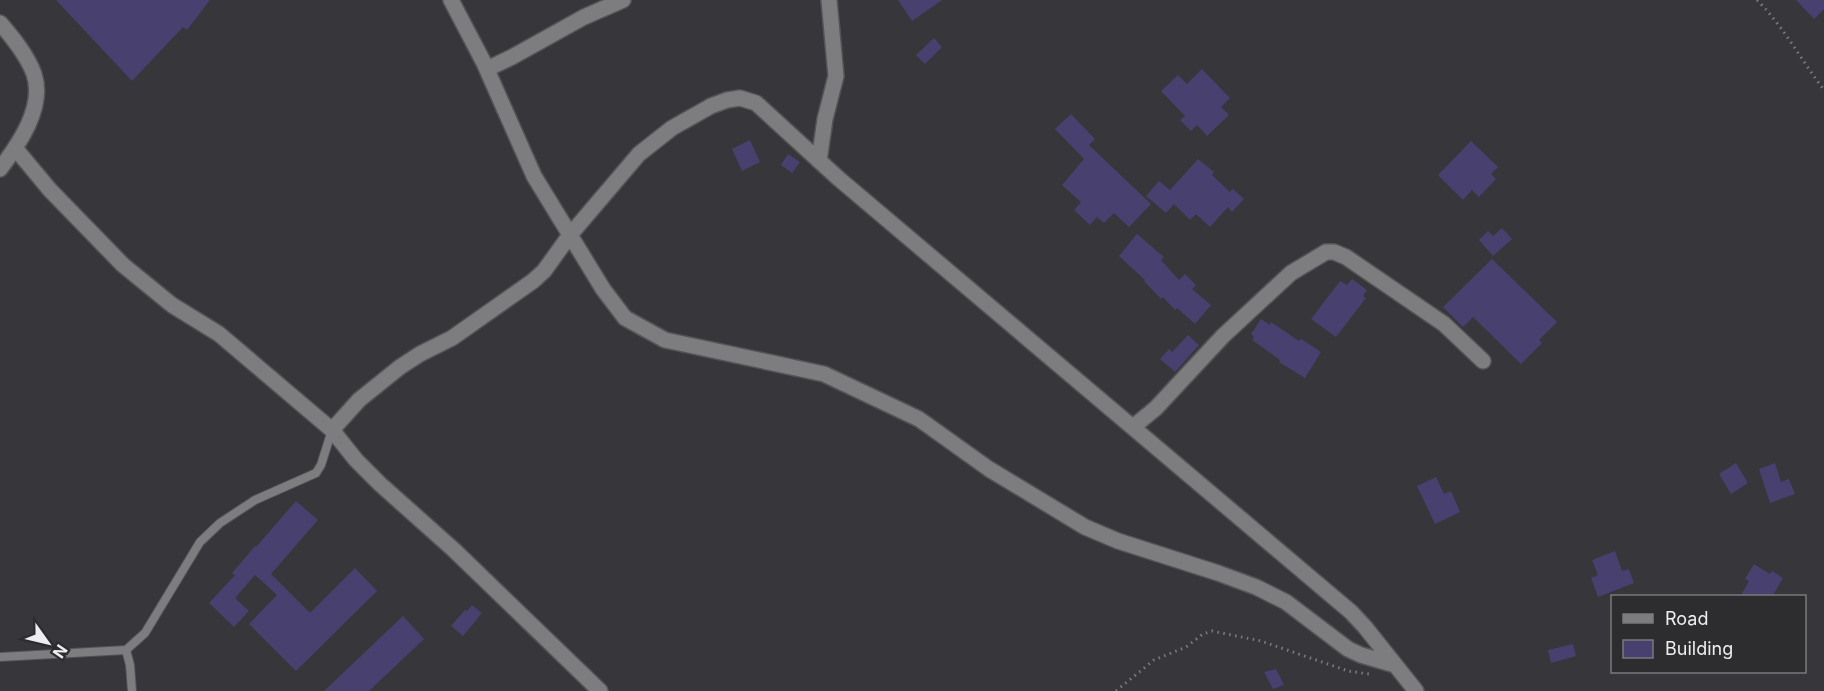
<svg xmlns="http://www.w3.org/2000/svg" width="1824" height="691" viewBox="0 0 1824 691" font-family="Inter,sans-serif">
<rect width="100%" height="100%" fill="#37363a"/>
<!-- building -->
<path fill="#48406e" d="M56,0H210L187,30L183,27L132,81Z
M898,0H942L912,21Z
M1796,0H1824V9L1814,19Z
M934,38L942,47L925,64L916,55Z
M1202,69L1230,98L1221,107L1229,115L1207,136L1197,125L1191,131L1180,120L1185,116L1161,91L1178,75L1187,84Z
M1071,114L1095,139L1089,145L1151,204L1129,227L1114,213L1104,223L1097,217L1090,225L1074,210L1081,202L1062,185L1084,159L1055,129Z
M750,140L760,162L742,171L732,149Z
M1471,141L1498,167L1491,174L1496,179L1479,197L1472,190L1463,200L1438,175Z
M788,154L800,162L792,173L781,165Z
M1198,159L1214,172L1212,175L1230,192L1233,189L1244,199L1232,212L1228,207L1210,227L1196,214L1190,220L1174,204L1166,213L1146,196L1159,181L1170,190Z
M1502,228L1512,239L1493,256L1479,240L1488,231L1493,236Z
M1137,234L1164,257L1161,260L1179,280L1185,274L1196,285L1192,289L1211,305L1195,324L1177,308L1175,310L1163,297L1161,299L1144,281L1145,280L1119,256Z
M1492,259L1557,322L1539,340L1542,343L1521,364L1473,317L1463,327L1443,307Z
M1352,279L1367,290L1363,296L1366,298L1336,337L1311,319L1340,281L1347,285Z
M1261,319L1270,325L1271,322L1299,341L1301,339L1321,352L1305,378L1279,362L1280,360L1252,340L1254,337L1251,334Z
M1188,335L1199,345L1175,372L1160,359L1169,349L1172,352Z
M1736,463L1748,483L1731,494L1719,474Z
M1775,463L1781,482L1789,479L1795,494L1770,503L1759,469Z
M1436,477L1444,494L1451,491L1460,512L1435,524L1417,486Z
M296,501L318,520L271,574L310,613L355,568L377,591L296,671L249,624L277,595L255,575L235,598L249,611L234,627L209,603L235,575L232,573L255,546L256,547Z
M1615,551L1622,571L1629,569L1634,583L1598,597L1591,578L1598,575L1592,560Z
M1754,564L1770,574L1772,571L1783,578L1772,597H1740L1749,581L1745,579Z
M472,605L482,613L463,636L451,626L465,610L467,611Z
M403,616L424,639L369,691H324Z
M1573,644L1576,656L1551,663L1548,650Z
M1276,669L1284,685L1273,689L1264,672Z"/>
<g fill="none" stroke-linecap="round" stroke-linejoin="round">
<!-- service casing -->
<g stroke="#545457" stroke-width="10">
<path id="service" d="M126,650L130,665L132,691
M0,657L126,650L145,633L200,542L220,523L255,500L316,473L321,465L332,430"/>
</g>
<!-- minor casing -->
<g stroke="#545457" stroke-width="18">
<path id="minor" d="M451,0L484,63L534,176L603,289L625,318L665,340L824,374L919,419L989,469L1085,527L1118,541L1218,573L1256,587L1286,602L1348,649L1361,655L1395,665
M0,23C13,38 27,55 34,74C45,107 19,144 0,169
M487,69L512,57L584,17L623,0
M15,148L50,190L123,265L172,305L219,334L332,430L356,460L380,484L454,550L600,691
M819,161L825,119L836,76L829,0
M1133,427L1156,408L1223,336L1291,273L1326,252H1334L1346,257L1444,324L1483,361
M332,430L359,400L400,367L420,354L452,338L533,281L544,271L570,235L639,154L672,128L711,106L727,100L740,98L756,103L838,178L1351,612L1365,627L1416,691"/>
</g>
<!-- path -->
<path stroke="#7d7c7f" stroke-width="3" stroke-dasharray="1.5 4.5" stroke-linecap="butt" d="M1757,0C1784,27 1801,60 1824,90
M1116,691L1154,660L1186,647L1203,634L1212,631L1261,641L1348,671L1369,674"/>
<!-- service -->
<use href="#service" stroke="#7d7d80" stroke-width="8"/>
<!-- minor -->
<use href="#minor" stroke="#7d7d80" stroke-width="15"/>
</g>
<!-- legend -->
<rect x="1611" y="595" width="195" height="78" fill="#2d2c2f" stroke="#7a797c" stroke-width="1.5"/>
<rect x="1623" y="614" width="30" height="9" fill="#7d7d80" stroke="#7a797c" stroke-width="1.5"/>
<text x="1665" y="625" font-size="18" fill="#eeedef">Road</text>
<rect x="1623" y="640" width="30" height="18" fill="#48406e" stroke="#7a797c" stroke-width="1.5"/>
<text x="1665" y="655" font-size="18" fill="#eeedef">Building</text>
<!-- north arrow -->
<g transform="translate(48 643) rotate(124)" stroke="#2d2c2f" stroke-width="4.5" paint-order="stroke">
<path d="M0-4.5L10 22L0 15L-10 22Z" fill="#eeedef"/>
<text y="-9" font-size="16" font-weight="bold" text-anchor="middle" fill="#eeedef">N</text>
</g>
</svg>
